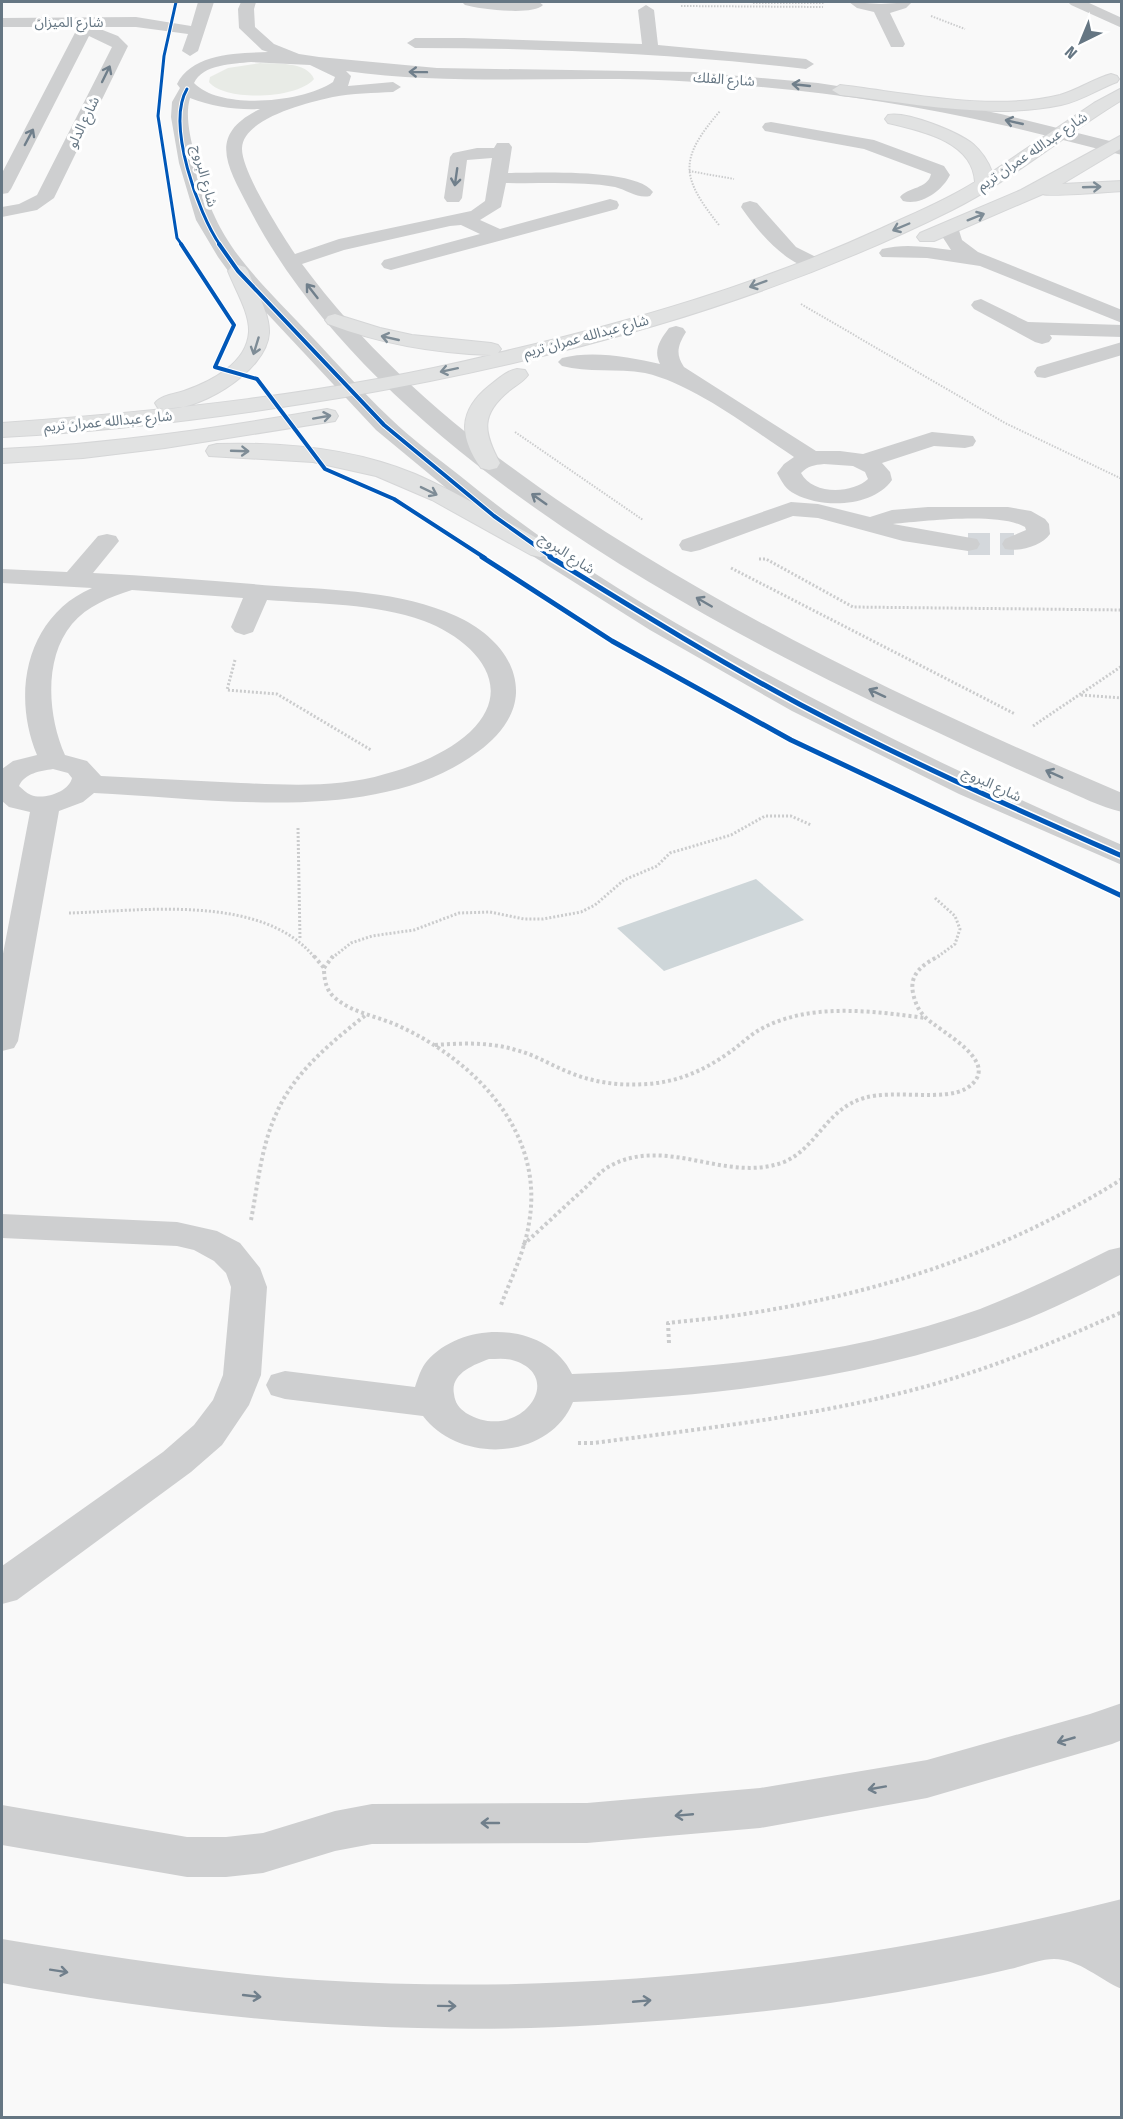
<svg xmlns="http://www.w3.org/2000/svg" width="1123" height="2119" viewBox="0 0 1123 2119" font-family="'Fira Sans Condensed','Noto Sans Arabic',sans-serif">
<rect width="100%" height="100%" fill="#f9f9f9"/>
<!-- green -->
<path fill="#e8ebe6" d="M260,63C275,64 307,61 314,79C298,99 225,102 209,82L210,77L228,68Z"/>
<!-- water -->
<path fill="#ced6d9" d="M756,879L804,920L664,971L617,928Z"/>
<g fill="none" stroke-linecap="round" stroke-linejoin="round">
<!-- minor-tunnel -->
<path stroke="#d4d8dc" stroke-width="22" stroke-dasharray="22 10" stroke-linecap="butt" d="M968,544H1014"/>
<!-- major casing -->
<g stroke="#d5d6d7" stroke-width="2">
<path id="major" d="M1111,74L1117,76L1119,79L1117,82C1098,89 1081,101 1061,105C989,120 912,103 840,95L832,90L840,85C908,93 993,112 1060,95C1078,90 1093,79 1111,74Z
M1122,88V100C1064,135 1012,180 952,210C761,305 553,361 345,397C231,416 117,431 2,437V423C166,411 330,394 491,355C434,353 381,344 328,324L325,320L328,316L335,314L380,328L412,335L491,343L498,345L501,349L498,353C629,322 758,285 880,229C912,214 945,201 975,182C973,141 921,131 888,123L885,119L888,115C907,111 958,132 973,144C982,152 988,161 992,172L1094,103Z
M1122,135V148L1062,184L1122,181V191C1108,192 1049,197 1043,194L934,241H920L917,237L920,233L1021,190Z
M238,265L245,267L248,271C255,289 270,313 269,333C267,372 193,416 158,408L155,403C161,395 175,394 184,391C210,382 247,364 249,332C250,313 235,289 228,271L231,267Z
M517,369L525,370L528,375C523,382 516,385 510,390C480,414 483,432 500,463L497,468L489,470L481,468C459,437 458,411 489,386C498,379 506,371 517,369Z
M327,409L335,411L338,416L335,421L165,448L83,458L2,463V449C111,444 219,428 327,409Z
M217,444C284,442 352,448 415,474C461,494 505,521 549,545L552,550L549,555L540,557L531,555L432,500L376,476L313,462L209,456L206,451L209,446Z"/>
</g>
<!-- path-far2 -->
<path stroke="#cbcccd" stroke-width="2" stroke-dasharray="1.5 1.5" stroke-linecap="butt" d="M753,3H824
M681,6L823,7
M931,16L965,29
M689,171L734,179
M719,225C680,176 679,159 720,111
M801,304L1005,423L1122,479
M515,432L643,520"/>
<!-- path-far1 -->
<path stroke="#cbcccd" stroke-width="3" stroke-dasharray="2 2" stroke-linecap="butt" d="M759,559H766L853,607L1122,610
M731,568L1015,714
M235,660L227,690L277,694L371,750
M1081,695L1122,698
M1033,726L1122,666
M298,828L300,940
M935,898L955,916L960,929L955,944L936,958
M69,913C143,911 263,893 315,958
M332,958L351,943L372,936L414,930L459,913L490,912L524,919H543L581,912L595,905L624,880L657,866L670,853L731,835L765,816H791L811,825"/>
<!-- path -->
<path stroke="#cbcccd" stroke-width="4" stroke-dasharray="3 3" stroke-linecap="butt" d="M314,956L324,968
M333,956L324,968C324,979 326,990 334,997C353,1014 379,1016 401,1027C476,1062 545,1133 529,1223C525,1251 511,1278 501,1305
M435,1045C462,1043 490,1042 516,1050C536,1055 552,1066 571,1073C595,1083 621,1086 647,1084C678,1082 705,1070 730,1052C740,1045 749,1036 759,1030C808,1002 873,1011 925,1018
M251,1220C258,1184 261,1146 277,1112C295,1071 333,1041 367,1014
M523,1245C543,1227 563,1208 583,1190C592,1182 600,1171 610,1166C667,1135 726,1184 784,1162C817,1148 826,1109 864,1098C894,1089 945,1102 967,1088C1005,1063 940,1032 925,1017C918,1010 915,1002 913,993C909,973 924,964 939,956
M669,1343L668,1323C694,1320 720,1318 745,1314C881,1293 1006,1252 1122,1179
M578,1443H594C706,1428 821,1416 931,1385C997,1366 1060,1340 1122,1312"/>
<!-- minor -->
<path fill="#cecfd0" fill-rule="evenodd" d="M198,2H214L198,51L190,56L182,51L188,34L136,27H95L118,36L128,46L54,198L37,210L2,217V207L19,204L37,195L112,47L89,36L11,189L8,193L2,194V173L78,27H2V18L136,17L191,26Z
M241,2H256L254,9L255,27L274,44L299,54L319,57L437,68L695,72L818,83L941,102L1001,114L1122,144V155C1082,145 1042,134 1002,125C902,102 799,88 696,82C580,74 462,87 346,71L351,76L348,86L393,82L401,87L393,92C374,93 352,93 333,97C310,102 243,118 242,148C241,171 281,233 295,254L339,239L471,211L485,201L492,158L467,160L462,198L459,202H447L444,198L450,157L453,153L477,148H494L497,143H509L512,147L508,173C537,173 636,168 653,192L650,196C638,199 627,190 615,187C579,181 542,184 506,183L501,207L480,220L500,229L610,199L617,201L619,205L617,209L391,270L384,268L381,264L384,260L480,234L461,225L450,226L344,250L302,264C392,386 515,477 643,555C795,648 957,723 1122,793V812C1100,807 1080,796 1060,788C1019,770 979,752 939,733C701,623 373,448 249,208C228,167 206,135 260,109C236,110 213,107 190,98C185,115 190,136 194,153C213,236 240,261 296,320C328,353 358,388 391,419C412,439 436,457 459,475C544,545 638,603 734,656C860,726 990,787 1122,845V865L959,794L792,711L650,630L531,555L486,521L376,430L231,275L218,257L196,220L179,163L171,117L172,102L180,88L177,84C192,53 238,53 268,52L262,50L239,28L238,9ZM251,62L310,65L335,77L333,82C304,102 221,111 194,83C203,64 233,64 251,62Z
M462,2H539L543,5C533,16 479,9 465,5Z
M849,2L881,4L912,2L906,8L890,13L905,44L903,47H891L874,12L857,8Z
M1068,2H1087L1122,18V28L1071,5Z
M646,5L654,10L658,45L806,59L814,64L806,69C676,54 546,48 415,48L407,43L415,38H464L642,44L638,10Z
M771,122L874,140L944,166L950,175C942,191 921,206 903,201L900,197C908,187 928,189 931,174L864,149L765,131L762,127L765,123Z
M750,201L757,203L796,247L820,259L823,263L820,267C792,274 755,228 741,207L743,203Z
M950,222L957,224L962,240L978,252L1122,310V323L980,266L927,258L882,257L879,253L882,249C904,243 929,247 951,250L940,233L943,224Z
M981,299L1028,322L1122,325V337L1050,335L1052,338L1049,342L1042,344L1035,342L974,309L971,305L974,301Z
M676,326L683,328L686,332C678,345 675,354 684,367L816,451H840L863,454L932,432L973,436L976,441L973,446L965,448L934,446L882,463L890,472L892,480C873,507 823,509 795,494C786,490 782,482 777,473L784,464L794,457C751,429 694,384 645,373C617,368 587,373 562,366L558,362L562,358C592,350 630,357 660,364C653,350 660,340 669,328ZM824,464L853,466L865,472L868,479C852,494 812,495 801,473C808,466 814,465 824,464Z
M1122,342V355L1045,378L1037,377L1034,372L1037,367Z
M791,502L818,504L870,517L892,510L928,507H1008L1031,511L1045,519L1049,524L1050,534C1042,546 1019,552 1005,549L1002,544L1005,539L1026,530L1025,527C999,512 925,521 893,524L977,539L980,544L977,549L968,551L903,541L818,518L793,516L700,550L691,552L682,550L679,545L682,540Z
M107,534L116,536L119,541L93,573C154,576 215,581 276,586C336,590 400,591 456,616C487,630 517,657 516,693C515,717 498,737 479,751C379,827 212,798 94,793L83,802L59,811L18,1041L14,1048L2,1051V959L30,812L9,807L2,801V769L13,761L37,755C11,693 27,616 92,588L2,583V569L67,572L98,536ZM132,590L243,598L231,627L235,632L244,635L253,632L267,600C319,604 374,603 424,621C472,639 519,685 470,732C447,753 415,766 385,774C339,788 289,785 241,783C194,781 148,778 101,776L87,761L65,755C48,717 43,659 72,624C87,606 110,597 132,590ZM53,769L68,773L72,778C69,792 44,800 31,795C26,793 23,789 19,786C25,773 40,771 53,769Z
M2,1214L177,1222L217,1231L240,1243L260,1268L267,1287L261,1375L249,1405L222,1445L191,1472L17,1600L2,1604V1566L163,1452L194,1425L213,1400L223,1375L231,1287L226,1273L214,1261L194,1250L177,1246L2,1238Z
M1122,1247V1274C1084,1293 1046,1313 1006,1327C867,1378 720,1396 573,1402C549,1461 459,1464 423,1416L285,1399L271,1395L266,1385L271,1375L285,1371L415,1387C418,1378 421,1368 427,1361C464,1319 547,1322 572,1374C709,1369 850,1356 980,1309C1024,1292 1067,1271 1109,1250ZM489,1359C496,1359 505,1358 512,1360C569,1376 519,1445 466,1413C459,1408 455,1403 454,1394C450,1374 473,1365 489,1359Z
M1122,1703V1740L1112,1744L927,1798L760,1828L587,1843L372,1844L335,1851L263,1873L226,1877H187L2,1845V1805L187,1837H226L263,1833L335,1811L372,1804L587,1803L760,1788L927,1760L1090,1714Z
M1122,1899V1989C1100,1980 1079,1959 1054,1959C1041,1959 1023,1966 1010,1969C973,1978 936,1985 898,1992C799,2010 698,2019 598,2025C398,2037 198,2019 2,1983V1939C106,1956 212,1973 317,1980C588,1997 859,1966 1122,1899Z"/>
<!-- major -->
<use href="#major" fill="#e1e2e2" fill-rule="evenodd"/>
<!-- cycleway-far2 casing -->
<g stroke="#fff" stroke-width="5">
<path id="cycleway-far2" d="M176,2L164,56L158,116L177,238L182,245
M187,89C166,124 198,213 220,245"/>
</g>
<!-- cycleway-far1 casing -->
<g stroke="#fff" stroke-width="6">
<path id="cycleway-far1" d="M181,244L234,325L215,367L257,379L325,469L394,499L485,558
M219,244L238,271L384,425L494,516L553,558"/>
</g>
<!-- cycleway casing -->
<g stroke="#fff" stroke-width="8">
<path id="cycleway" d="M482,557L612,641L791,740L1122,896
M550,557C633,608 715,659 801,705C905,760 1014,808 1122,856"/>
</g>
<!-- cycleway-far2 -->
<use href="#cycleway-far2" stroke="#0057b8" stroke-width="3"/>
<!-- cycleway-far1 -->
<use href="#cycleway-far1" stroke="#0057b8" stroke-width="4"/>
<!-- cycleway -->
<use href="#cycleway" stroke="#0057b8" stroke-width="5"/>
</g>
<!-- one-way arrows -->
<defs><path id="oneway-shaft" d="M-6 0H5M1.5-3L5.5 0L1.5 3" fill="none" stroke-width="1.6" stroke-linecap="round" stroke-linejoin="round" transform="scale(1.5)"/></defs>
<g stroke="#707f8b">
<use href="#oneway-shaft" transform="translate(418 72) rotate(-179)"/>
<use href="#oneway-shaft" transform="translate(106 74) rotate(-64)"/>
<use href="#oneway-shaft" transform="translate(801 85) rotate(-174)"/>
<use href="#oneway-shaft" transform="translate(1014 122) rotate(-167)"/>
<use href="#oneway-shaft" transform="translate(29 137) rotate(-62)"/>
<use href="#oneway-shaft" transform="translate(456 177) rotate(98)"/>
<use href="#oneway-shaft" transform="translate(312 291) rotate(-128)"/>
<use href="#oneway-shaft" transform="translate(539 499) rotate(-145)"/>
<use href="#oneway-shaft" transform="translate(704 602) rotate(-150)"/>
<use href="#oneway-shaft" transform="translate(877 693) rotate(-155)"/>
<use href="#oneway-shaft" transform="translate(1054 774) rotate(-156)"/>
<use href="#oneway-shaft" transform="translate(1066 1740) rotate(164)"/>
<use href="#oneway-shaft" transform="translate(877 1788) rotate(170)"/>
<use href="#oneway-shaft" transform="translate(684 1815) rotate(175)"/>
<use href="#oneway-shaft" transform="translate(490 1823) rotate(-180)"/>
<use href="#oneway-shaft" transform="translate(59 1971) rotate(9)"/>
<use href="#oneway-shaft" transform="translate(252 1996) rotate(6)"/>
<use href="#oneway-shaft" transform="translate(642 2001) rotate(-5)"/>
<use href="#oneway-shaft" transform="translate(447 2006) rotate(1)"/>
</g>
<g stroke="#7e8c96">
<use href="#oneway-shaft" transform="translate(1092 187) rotate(-2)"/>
<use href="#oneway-shaft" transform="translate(976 217) rotate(-22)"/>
<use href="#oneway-shaft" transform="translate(901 227) rotate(157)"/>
<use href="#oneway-shaft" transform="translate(758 284) rotate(160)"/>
<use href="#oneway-shaft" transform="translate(390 338) rotate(-167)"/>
<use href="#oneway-shaft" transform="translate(256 346) rotate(107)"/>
<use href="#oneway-shaft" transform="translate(449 370) rotate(168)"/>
<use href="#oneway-shaft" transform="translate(322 417) rotate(-10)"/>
<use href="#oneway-shaft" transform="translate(240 451) rotate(2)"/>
<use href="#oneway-shaft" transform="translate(429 491) rotate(26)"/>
</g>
<g text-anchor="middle" stroke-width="6" stroke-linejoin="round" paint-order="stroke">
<!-- far-street labels -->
<g font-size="14" fill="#657683" stroke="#fff">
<text x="69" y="27">شارع الميزان</text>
<text transform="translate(724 79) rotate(4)" y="5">شارع الفلك</text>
<text transform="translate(83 122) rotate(-64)" y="5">شارع الدلو</text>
<text transform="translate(1032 151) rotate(-34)" y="5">شارع عبدالله عمران تريم</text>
<text transform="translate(205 176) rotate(75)" y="5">شارع البروج</text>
<text transform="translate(586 336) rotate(-15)" y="5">شارع عبدالله عمران تريم</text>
<text transform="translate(108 421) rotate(-5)" y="5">شارع عبدالله عمران تريم</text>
<text transform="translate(567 553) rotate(33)" y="5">شارع البروج</text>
<text transform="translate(992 784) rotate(25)" y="5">شارع البروج</text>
</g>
</g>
<!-- border -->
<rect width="1123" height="2119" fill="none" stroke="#657683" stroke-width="6"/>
<!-- north arrow -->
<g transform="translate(1081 42) rotate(223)" stroke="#ffffff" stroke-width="4.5" paint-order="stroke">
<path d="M0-4.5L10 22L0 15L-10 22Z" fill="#657683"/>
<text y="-9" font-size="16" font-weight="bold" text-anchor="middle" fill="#657683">N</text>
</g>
</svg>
